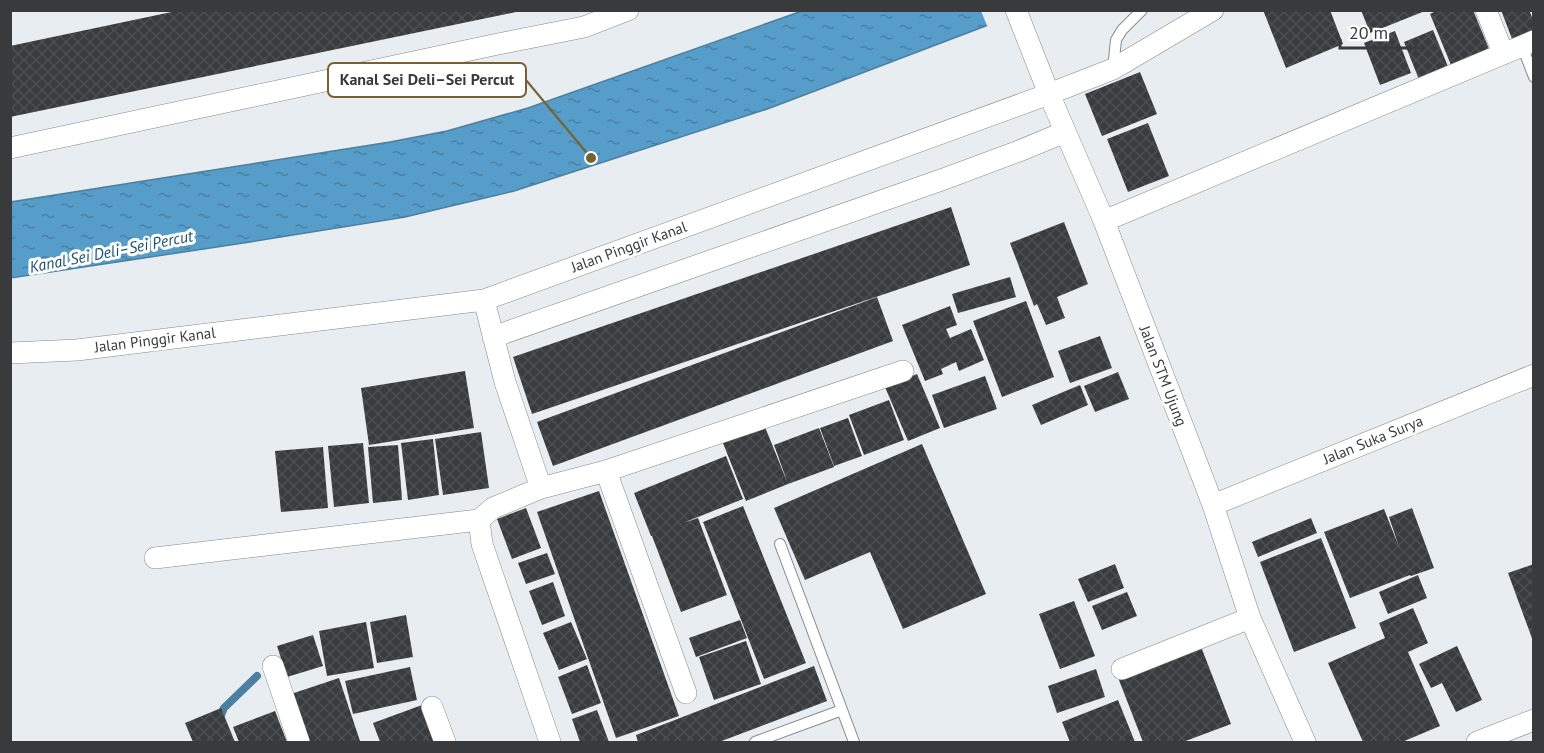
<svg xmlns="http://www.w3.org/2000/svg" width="1544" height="753" viewBox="0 0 1544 753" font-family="'PT Sans',sans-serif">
<defs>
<pattern id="water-ripples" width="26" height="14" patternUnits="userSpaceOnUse" patternTransform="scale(1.5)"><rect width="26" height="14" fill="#569dc9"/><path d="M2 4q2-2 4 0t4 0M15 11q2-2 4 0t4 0" fill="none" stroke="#4881a4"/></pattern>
<pattern id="building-cross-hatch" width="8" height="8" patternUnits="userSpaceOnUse" patternTransform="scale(1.5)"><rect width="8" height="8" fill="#383c3f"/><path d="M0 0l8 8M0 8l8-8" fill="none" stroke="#4d5053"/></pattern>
</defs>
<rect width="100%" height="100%" fill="#e8edf1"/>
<!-- water -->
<path fill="url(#water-ripples)" stroke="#4d7f9e" stroke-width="1.5" d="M802,11H1025L770,108L514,191L405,217L250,242L11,278V202L390,142L447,131L528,108Z"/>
<!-- pier -->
<path fill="#e8edf1" d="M1028,10L1026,13L988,28L981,11Z"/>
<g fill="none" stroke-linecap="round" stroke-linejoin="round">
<!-- stream -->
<path stroke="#4d7f9e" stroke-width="8" d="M219,720L224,708L257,676"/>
</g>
<!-- building -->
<path fill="url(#building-cross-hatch)" d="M181,10H516V12L10,117V46Z
M1263,10H1330L1343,44L1286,68Z
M1361,10H1425V11L1370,33Z
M1438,10H1473L1489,49L1451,65L1430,14Z
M1501,10H1529L1534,22V31L1512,39Z
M1433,30L1449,69L1420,82L1404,42Z
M1395,31L1411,73L1380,85L1364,43Z
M1140,72L1157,114L1102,136L1085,94Z
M1148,123L1169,176L1128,192L1107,139Z
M951,207L970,265L532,414L513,357Z
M1064,222L1088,284L1057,297L1065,318L1046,325L1037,304L1034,306L1010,243Z
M1010,277L1016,297L958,313L952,294Z
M877,297L893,341L553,466L537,422Z
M1026,301L1054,377L1002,397L973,321Z
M950,306L957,325L946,329L950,338L971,329L984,360L959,371L956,362L941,369L943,374L925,381L902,325Z
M1100,336L1112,368L1070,383L1058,351Z
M465,371L474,428L369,445L361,388Z
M1118,372L1129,399L1095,412L1084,386Z
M917,374L940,428L908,441L885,387Z
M985,376L997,409L944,428L932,395Z
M1080,385L1088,405L1041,425L1032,405Z
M889,400L904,440L864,455L849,415Z
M848,418L862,456L834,466L820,428Z
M765,427L788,484L746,501L723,443Z
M819,428L834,467L788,484L774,445Z
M481,432L489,488L443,495L435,439Z
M433,439L439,495L408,500L401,443Z
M363,443L369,503L334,507L328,446Z
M922,444L986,594L903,629L870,552L805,580L774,508Z
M398,445L402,500L373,503L368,447Z
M323,447L328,508L281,512L275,451Z
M726,456L743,499L683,523L698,518L727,595L681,612L652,536H651L634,493Z
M599,491L679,716L616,738L537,512Z
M743,506L806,663L764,679L703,522Z
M526,508L541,548L512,559L497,519Z
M1412,508L1434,568L1411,576L1410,575L1350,598L1324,532L1384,509L1399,547L1389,517Z
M1311,518L1317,533L1258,557L1252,542Z
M1321,538L1356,628L1294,652L1260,562Z
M547,553L555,574L526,584L518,563Z
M1115,564L1124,588L1088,602L1078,579Z
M1534,564V641H1533L1508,573Z
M1418,575L1427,598L1388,614L1379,592Z
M553,582L565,616L542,625L529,591Z
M1127,592L1137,616L1102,630L1092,606Z
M1074,601L1095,656L1060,669L1039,614Z
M1413,608L1428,643L1408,652L1440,726L1402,742H1363L1328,663L1385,638L1379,623Z
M406,615L413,657L377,663L370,622Z
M740,620L747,638L696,657L689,638Z
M366,622L374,668L327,676L319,631Z
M571,622L587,659L559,670L543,633Z
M313,635L323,666L287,677L277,646Z
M746,641L761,684L714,700L699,657Z
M1200,644L1231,724L1183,742H1143L1117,675Z
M1457,646L1482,700L1456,712L1442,683L1431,688L1419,664Z
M587,665L601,703L572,714L558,677Z
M814,666L827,701L719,742H638L636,735Z
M410,667L417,700L353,714L345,681Z
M1096,669L1105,697L1057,713L1048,686Z
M339,678L360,741L356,742H308L291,694Z
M1118,700L1135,742H1070L1062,722Z
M422,705L436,742H380L373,723Z
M221,708L235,742H193L185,723Z
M597,710L609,742H580L572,719Z
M275,711L287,742H239L233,727Z"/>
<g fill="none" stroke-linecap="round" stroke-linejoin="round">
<!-- lane casing -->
<g stroke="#84898c" stroke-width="12">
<path id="lane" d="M1522,46L1534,77
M1113,69L1116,40L1122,30L1142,10
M780,544L854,742
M755,742L842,710"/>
</g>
<!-- street casing -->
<g stroke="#84898c" stroke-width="22">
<path id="street" d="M1016,10L1049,94L1104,221L1213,505L1250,618L1305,742
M1486,10L1503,53
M10,148L498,44L584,27L628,10
M1104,221L1534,41
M484,300L505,382L541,488L606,471L903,371
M493,337L944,179L1019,151L1065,132
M10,353L77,350L484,300L1049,94L1113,69L1213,10
M606,471L686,693
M541,488L493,508L479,520L482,544L550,742
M1213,505L1534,375
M155,558L479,520
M273,666L299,742
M1122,669L1250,618
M432,707L445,742
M1477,742L1534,720"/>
</g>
<!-- lane -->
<use href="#lane" stroke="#fff" stroke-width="10"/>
<!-- street -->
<use href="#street" stroke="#fff" stroke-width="21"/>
</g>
<g text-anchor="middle" stroke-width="6" stroke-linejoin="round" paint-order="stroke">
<!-- street labels -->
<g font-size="15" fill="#383a3b" stroke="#fff">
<text transform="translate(629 247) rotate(-20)" y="5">Jalan Pinggir Kanal</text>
<text transform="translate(155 340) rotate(-7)" y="5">Jalan Pinggir Kanal</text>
<text transform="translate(1163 376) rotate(69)" y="5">Jalan STM Ujung</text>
<text transform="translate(1373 440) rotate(-22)" y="5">Jalan Suka Surya</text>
</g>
<!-- water labels -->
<g font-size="16" font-style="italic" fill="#1b5170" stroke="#fff">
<text transform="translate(111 251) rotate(-11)" y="6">Kanal Sei Deli–Sei Percut</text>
</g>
</g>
<!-- callouts -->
<path fill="none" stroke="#766231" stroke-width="2" d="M591 158L526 80"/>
<circle fill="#766231" stroke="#fff" stroke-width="2" cx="591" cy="158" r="6"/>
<rect fill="#fff" stroke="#766231" stroke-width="2" x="328" y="63" width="198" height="34" rx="6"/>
<g font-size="16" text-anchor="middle" font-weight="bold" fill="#383a3b">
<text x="427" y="85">Kanal Sei Deli–Sei Percut</text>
</g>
<!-- border -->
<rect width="1544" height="753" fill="none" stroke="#383a3b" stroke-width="24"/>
<!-- scale -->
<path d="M1340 39v9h76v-9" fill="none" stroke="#383a3b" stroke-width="3"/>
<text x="1349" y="39" font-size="18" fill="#383a3b" stroke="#ffffff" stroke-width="4.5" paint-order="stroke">20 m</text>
</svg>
